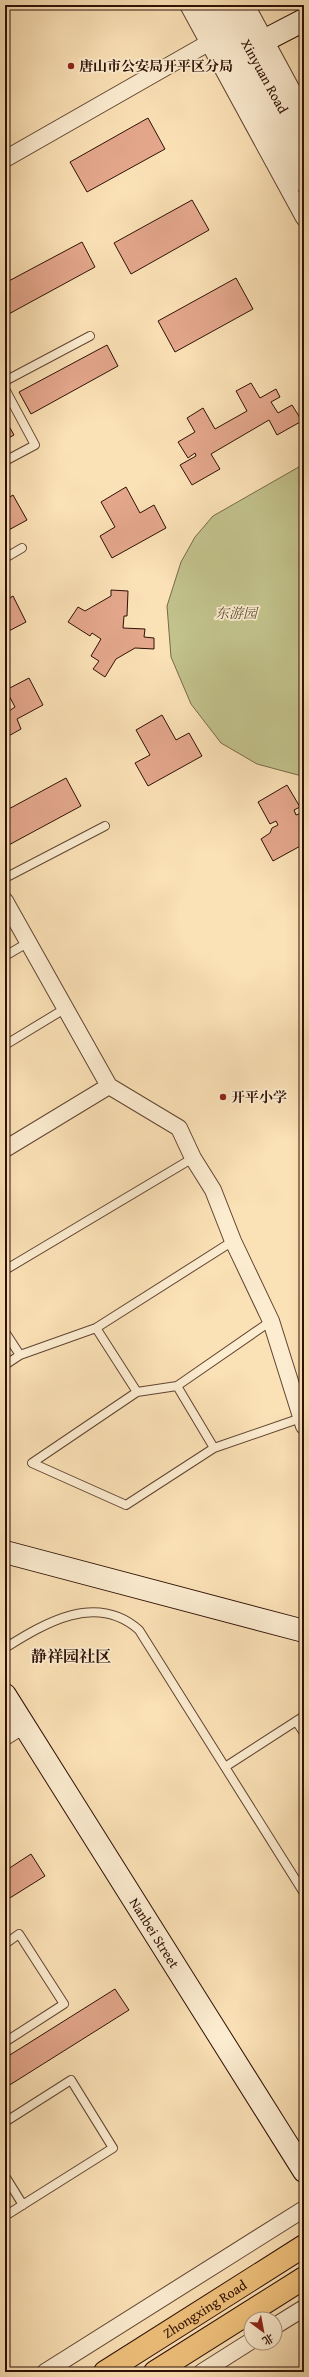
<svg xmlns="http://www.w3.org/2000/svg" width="309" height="2377" viewBox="0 0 309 2377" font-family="'Gentium Book Plus','Noto Serif SC',serif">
<rect width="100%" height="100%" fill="#fbe1b6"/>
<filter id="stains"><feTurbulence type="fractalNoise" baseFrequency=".005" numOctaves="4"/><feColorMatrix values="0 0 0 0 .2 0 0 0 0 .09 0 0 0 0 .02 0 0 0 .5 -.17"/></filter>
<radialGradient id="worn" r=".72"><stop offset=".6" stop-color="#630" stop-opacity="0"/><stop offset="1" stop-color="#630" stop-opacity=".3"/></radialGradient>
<!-- green -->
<path fill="#c2c28c" stroke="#786948" d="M304,464V775H298L257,764L221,743L191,704L171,657L167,606L181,562L195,537L213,516Z"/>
<!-- building -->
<path fill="#e4a78c" stroke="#2e1005" d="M148,118L165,149L87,192L70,162Z
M192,200L209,230L131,274L114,243Z
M82,242L95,267L5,316V283Z
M236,278L253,309L175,352L158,321Z
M107,345L118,366L31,414L19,392Z
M251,383L260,398L276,389L280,397L271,402L278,413L292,405L302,421L277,435L269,420L211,454L220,469L192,485L180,465L196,456L195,453L188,458L178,442L195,432L187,418L203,408L215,429L247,411L236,391Z
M5,419L14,435L5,440Z
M126,487L140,513L154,505L166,528L112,558L100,536L115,527L101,502Z
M13,495L27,520L5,532V500Z
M111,590L128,591L127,616H124L123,628L145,629L144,637L154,638V649L135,648L116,659L105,677L93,669L99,661L91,656L101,639L92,633L90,636L68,622L78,607L85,611L111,596Z
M13,596L26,622L5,633V601Z
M29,678L43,705L17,719L21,729L5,738V704L9,711L15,707L6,690Z
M162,715L176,740L189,733L202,756L148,786L135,763L150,755L136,730Z
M66,778L81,806L5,847V811Z
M287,785L300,807L294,810L296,815L304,812V844L273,861L261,839L270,833L272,828L278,825L276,821L270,824L258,802Z
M31,1854L45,1876L5,1901V1871Z
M115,1989L129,2010L8,2086L5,2082V2058Z"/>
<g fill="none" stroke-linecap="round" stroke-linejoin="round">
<!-- lane casing -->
<g stroke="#614431" stroke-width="10">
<path id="lane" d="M5,381L90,336
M5,389L35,445L5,461
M5,558L22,548
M5,878L105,826
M5,956L29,942
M5,1045L66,1008
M5,1270L193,1158
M271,1321L177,1386L137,1392L32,1463L126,1505L214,1448L301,1418
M96,1328L137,1392
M5,1332L20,1355
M5,1365L20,1355L96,1328L233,1241
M177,1386L214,1448
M5,1648C45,1623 96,1592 139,1630L304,1893
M296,1721L304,1733
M225,1767L304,1716
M5,1944L19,1934L64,2004L5,2042
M5,2122L71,2080L113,2148L5,2216
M5,2176L23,2205"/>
</g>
<!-- street casing -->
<g stroke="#614431" stroke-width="18">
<path id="street" d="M188,5L304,218
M246,5L304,112
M5,159L224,34
M5,901L109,1086L179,1128L193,1158L213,1190L233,1241L271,1321L304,1426
M5,1149L109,1086
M5,1737L24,1725
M275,2326L304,2308
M45,2372L304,2209
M202,2372L251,2341"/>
</g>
<!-- secondary casing -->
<g stroke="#2e1005" stroke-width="24">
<g id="secondary">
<path d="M208,5L304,181"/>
<path id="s1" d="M226,5L304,148"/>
<path d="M250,48L304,20"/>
<path d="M5,1552L304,1631"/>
<path id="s2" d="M5,1695L304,2171"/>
</g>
</g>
<!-- primary casing -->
<g stroke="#2e1005" stroke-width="24">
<g id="primary">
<path id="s3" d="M105,2372L304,2246"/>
<path d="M155,2372L304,2278"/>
</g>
</g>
<!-- lane -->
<use href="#lane" stroke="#fcecd0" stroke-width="8"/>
<!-- street -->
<use href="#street" stroke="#fcecd0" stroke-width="16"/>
<!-- secondary -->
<use href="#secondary" stroke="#fcecd0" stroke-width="22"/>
<!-- primary -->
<use href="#primary" stroke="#eec07b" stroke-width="22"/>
</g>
<!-- markers -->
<g fill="#8f2418" stroke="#fcecd0" stroke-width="1.5">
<circle cx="71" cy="66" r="4"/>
<circle cx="223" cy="1097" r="4"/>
</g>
<g text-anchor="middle" stroke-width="3.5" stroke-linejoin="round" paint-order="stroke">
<!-- poi labels -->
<g font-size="14" font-weight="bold" fill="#2e1005" stroke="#fcecd0" text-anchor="start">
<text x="79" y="71">唐山市公安局开平区分局</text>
<text x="231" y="1102">开平小学</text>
</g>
<!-- street labels -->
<g font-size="14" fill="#2e1005" stroke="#fcecd0">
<text dy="5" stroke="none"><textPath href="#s1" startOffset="81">Xinyuan Road</textPath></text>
<text dy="5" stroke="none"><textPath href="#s2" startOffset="281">Nanbei Street</textPath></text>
<text dy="5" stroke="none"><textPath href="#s3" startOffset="118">Zhongxing Road</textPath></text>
</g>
<!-- park labels -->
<g font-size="14" font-style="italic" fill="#624e34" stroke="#fcecd0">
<text x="236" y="618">东游园</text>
</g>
<!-- quarter labels -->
<g font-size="16" font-weight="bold" fill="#2e1005" stroke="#fcecd0">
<text x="71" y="1662">静祥园社区</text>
</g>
</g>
<!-- margin -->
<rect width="309" height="2377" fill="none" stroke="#fbe1b6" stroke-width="20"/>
<rect x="6" y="6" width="297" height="2365" fill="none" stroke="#2e1005" stroke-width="2"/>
<rect x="10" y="10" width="289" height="2357" fill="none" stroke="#2e1005"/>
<!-- north arrow -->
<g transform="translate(263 2331) rotate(148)"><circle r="19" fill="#fcecd0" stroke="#aa947f"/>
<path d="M0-3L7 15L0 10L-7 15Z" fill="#8f2418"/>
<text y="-6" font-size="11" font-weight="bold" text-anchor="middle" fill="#2e1005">北</text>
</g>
<rect width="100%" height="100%" filter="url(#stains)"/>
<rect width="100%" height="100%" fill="url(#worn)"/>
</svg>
